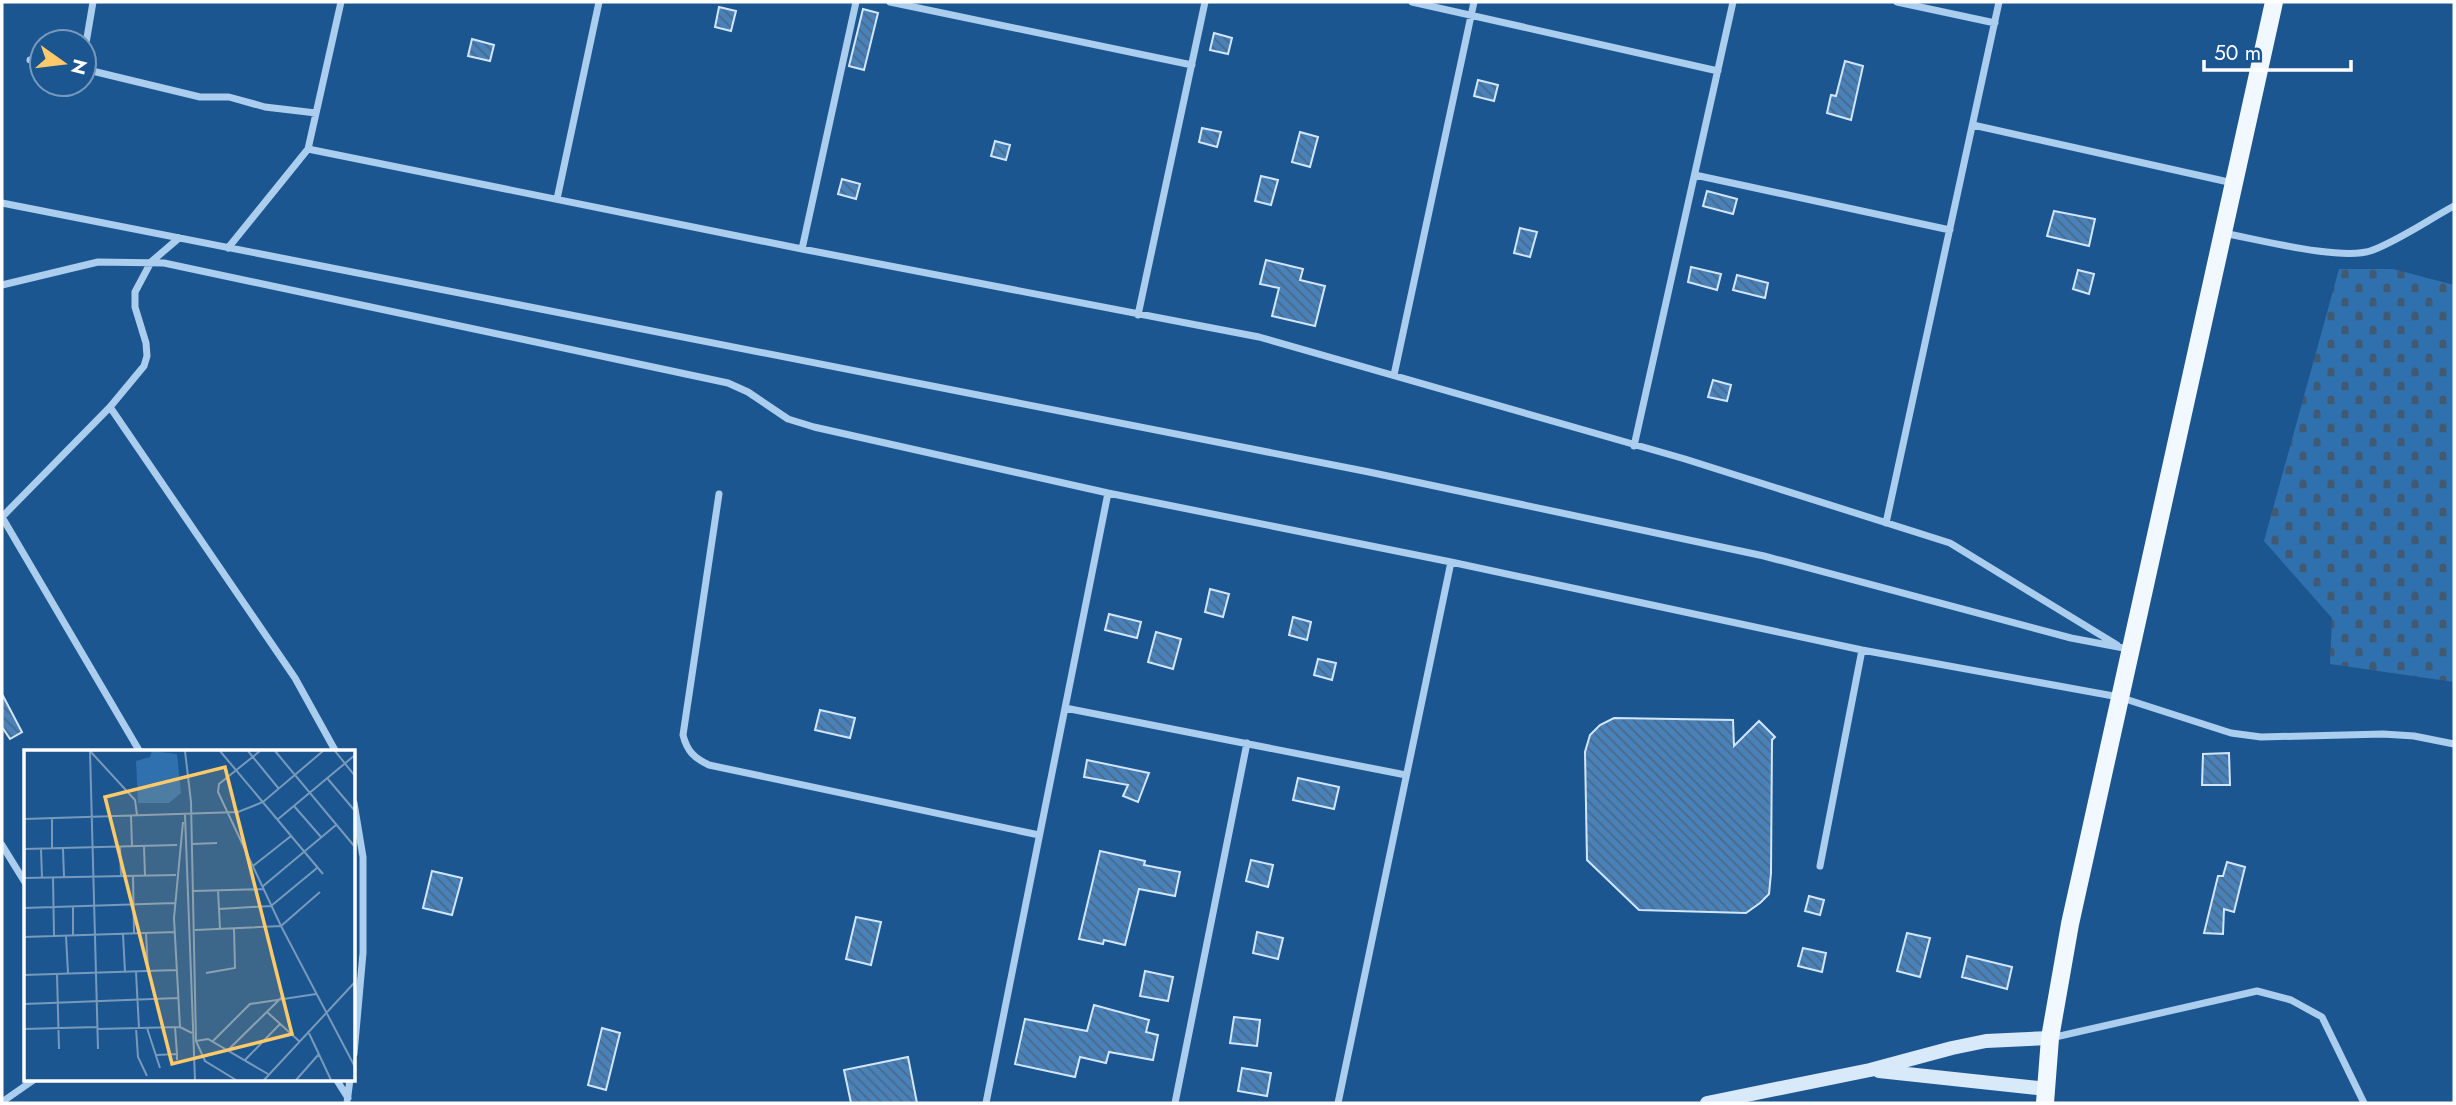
<svg xmlns="http://www.w3.org/2000/svg" width="2456" height="1105" viewBox="0 0 2456 1105" font-family="Jost,sans-serif">
<defs>
<pattern id="cemetery-stones" width="16" height="16" patternUnits="userSpaceOnUse" patternTransform="scale(1.75)"><rect width="16" height="16" fill="#2f70ae"/><path d="M2 7V4a2 2 0 0 1 4 0v3zM10 15v-3a2 2 0 0 1 4 0v3z" fill="#405a73"/></pattern>
<pattern id="building-back-hatch" width="6" height="6" patternUnits="userSpaceOnUse" patternTransform="scale(1.75)"><rect width="6" height="6" fill="#4981b9"/><path d="M-1 5l2 2M0 0l6 6M5-1l2 2" fill="none" stroke="#4a6988"/></pattern>
</defs>
<rect width="100%" height="100%" fill="#1c5690"/>
<!-- cemetery -->
<path fill="url(#cemetery-stones)" d="M2339,269H2393L2454,285V682L2330,664L2332,618L2264,541Z"/>
<!-- building -->
<path fill="url(#building-back-hatch)" stroke="#d1e6fa" stroke-width="2" d="M719,7L736,11L731,31L715,27Z
M863,9L878,13L864,70L849,66Z
M1214,33L1232,38L1228,54L1210,50Z
M472,39L494,45L490,61L468,56Z
M1845,61L1863,66L1851,120L1827,113L1831,95L1836,96Z
M1478,80L1498,85L1494,101L1474,96Z
M1202,128L1221,132L1217,147L1199,142Z
M1300,132L1318,137L1310,167L1292,162Z
M995,141L1010,145L1006,160L991,156Z
M1261,176L1278,180L1271,205L1255,201Z
M842,179L860,184L856,199L838,194Z
M1707,191L1737,199L1733,214L1703,206Z
M2054,211L2095,219L2089,246L2047,236Z
M1520,228L1537,232L1530,257L1514,253Z
M1266,260L1303,269L1300,280L1325,286L1315,326L1272,316L1279,288L1260,284Z
M1691,267L1721,274L1717,290L1688,282Z
M2078,270L2094,274L2089,294L2073,289Z
M1737,275L1768,283L1765,298L1733,290Z
M1713,380L1731,385L1727,401L1708,397Z
M1210,589L1229,594L1223,617L1205,612Z
M1109,614L1141,622L1137,638L1105,630Z
M1293,617L1311,622L1307,640L1289,635Z
M1156,632L1181,639L1173,669L1148,662Z
M1318,659L1336,663L1332,680L1314,675Z
M2,694L22,732L10,739L2,727Z
M820,710L855,718L850,738L815,730Z
M1614,718L1733,720L1734,746L1759,721L1775,737L1772,740L1771,873L1769,894L1760,903L1746,913L1639,910L1587,860L1585,752L1590,735L1600,725Z
M2229,753L2230,785H2202L2203,754Z
M1087,760L1149,773L1138,802L1123,796L1128,785L1084,777Z
M1298,778L1339,787L1334,809L1293,800Z
M1100,851L1145,861L1144,865L1180,872L1175,896L1139,889L1125,945L1104,940L1103,944L1079,939Z
M1251,860L1273,865L1268,887L1246,881Z
M2227,862L2245,867L2234,912L2224,909L2223,934L2204,933L2218,876H2223Z
M432,871L462,878L452,915L423,908Z
M1809,896L1824,900L1820,915L1805,911Z
M856,917L881,922L871,965L846,959Z
M1257,932L1283,938L1278,959L1253,953Z
M1907,933L1930,938L1920,977L1897,971Z
M1803,948L1826,953L1822,972L1798,966Z
M1967,956L2012,967L2007,989L1962,977Z
M1145,971L1173,977L1168,1001L1140,996Z
M1094,1005L1149,1020L1146,1032L1158,1035L1153,1060L1109,1052L1106,1063L1080,1057L1075,1077L1015,1064L1025,1019L1087,1031Z
M1234,1017L1260,1020L1257,1046L1230,1043Z
M602,1028L620,1033L606,1090L588,1085Z
M908,1057L917,1103H851L844,1070Z
M1242,1068L1271,1073L1267,1096L1238,1091Z"/>
<g fill="none" stroke-linecap="round" stroke-linejoin="round">
<!-- street -->
<path stroke="#abcdee" stroke-width="7" d="M890,2L1192,65
M1412,2L1718,71
M1897,2L1995,23
M84,55L93,2
M30,60L42,62
M84,69L200,97H229L265,107L316,113
M1973,125L2233,183
M308,149L802,249L1259,337L1685,459L1950,543L2117,645
M1695,175L1950,230
M557,199L599,2
M2,203L1369,472L1764,556L2071,638L2129,649
M2223,233C2257,239 2344,262 2373,250C2401,239 2428,220 2454,206
M228,248L308,149L341,2
M802,249L856,2
M2,285L98,262L164,263L728,383L748,392L788,419L814,427L1108,493L1451,562L1862,650L2119,697L2231,733L2261,737L2383,734L2414,736L2454,744
M1138,315L1205,2
M1394,375L1474,2
M110,407L295,678L336,752
M1634,446L1733,2
M719,494L683,735C687,751 694,758 709,765L1039,835
M2,517L110,407L144,366L147,356L146,343L135,307V292L151,262L179,238
M2,517L140,752
M1886,523L1999,2
M1065,708L1406,775
M354,803L363,857V953L354,1054
M2,845L26,884
M1820,866L1862,650
M2051,1038L2257,991L2291,1000L2322,1017L2364,1103
M336,1079L348,1098
M2,1102L35,1079
M347,1103L350,1079
M986,1103L1108,493
M1175,1103L1247,743
M1338,1103L1451,562"/>
<!-- secondary -->
<path stroke="#d8e9fa" stroke-width="14" d="M1879,1071L2047,1089
M1707,1103L1870,1070L1952,1048L1986,1041L2050,1038"/>
<!-- primary -->
<path stroke="#f2f8ff" stroke-width="18" d="M2045,1103L2050,1038L2070,924L2274,2"/>
</g>
<!-- overview -->
<g transform="translate(24 750)">
<rect width="331" height="331" fill="#1c5690"/>
<path d="M128,1L153,4L157,43L145,53H114L112,11L126,7Z" fill="#2f70ae"/>
<path fill="none" stroke="#779abc" stroke-width="2" d="M66,1L74,299M66,1L111,50L113,65M161,1L167,52L172,291L181,311L212,330M196,1L299,124M224,1L255,39M236,1L195,34L194,42L257,176L331,317M251,1L331,97M311,1L331,26M303,28L331,61M270,56L297,87M161,65L171,330M107,66L108,96M28,68V99M0,69L214,62L239,52L299,1M253,70L331,5M168,94L193,93M120,96L121,125M96,97L97,126M0,99L153,95M17,99L18,128M39,99L40,127M229,116L267,86M109,126L110,183M0,128L152,125M29,128L30,186M238,137L312,75M194,140L196,179M169,141L239,139M49,156V186M0,158L151,153M195,159L247,156L293,118M171,180L257,176L296,142M122,183L124,221M99,184L101,222M42,186L44,223M0,187L151,182M112,222L115,278M182,223L211,218L210,179M33,224L35,299M0,225L153,220M0,254L154,248M243,262L275,291M151,277L153,304M156,277L150,168L159,72M112,278L114,307L123,326M123,278L136,318M0,279L73,277M73,279L156,277L168,283M284,281L307,330M172,291L184,289L244,324M189,291L226,254L292,244M204,300L258,247M132,305L153,304V310M221,310L256,274M240,330L331,232M272,330L295,304"/>
<path fill="#feca69" fill-opacity="0.15" stroke="#feca69" stroke-width="3.5" d="M201,17L268,284L148,314L81,47Z"/>
<rect width="331" height="331" fill="none" stroke="#fff" stroke-width="3.5"/>
</g>
<!-- border -->
<rect width="2456" height="1105" fill="none" stroke="#ffffff" stroke-width="7"/>
<!-- north arrow -->
<g transform="translate(63 63) rotate(104)"><circle r="33" fill="#1c5690" stroke="#779abc" stroke-width="2"/>
<path d="M0-5L12 26L0 18L-12 26Z" fill="#feca69"/>
<text y="-10" font-size="19" font-weight="bold" text-anchor="middle" fill="#ffffff">N</text>
</g>
<!-- scale -->
<path d="M2204 60v10h147v-10" fill="none" stroke="#ffffff" stroke-width="3.5"/>
<text x="2214" y="60" font-size="21" fill="#ffffff" stroke="#1c5690" stroke-width="5" paint-order="stroke">50 m</text>
</svg>
